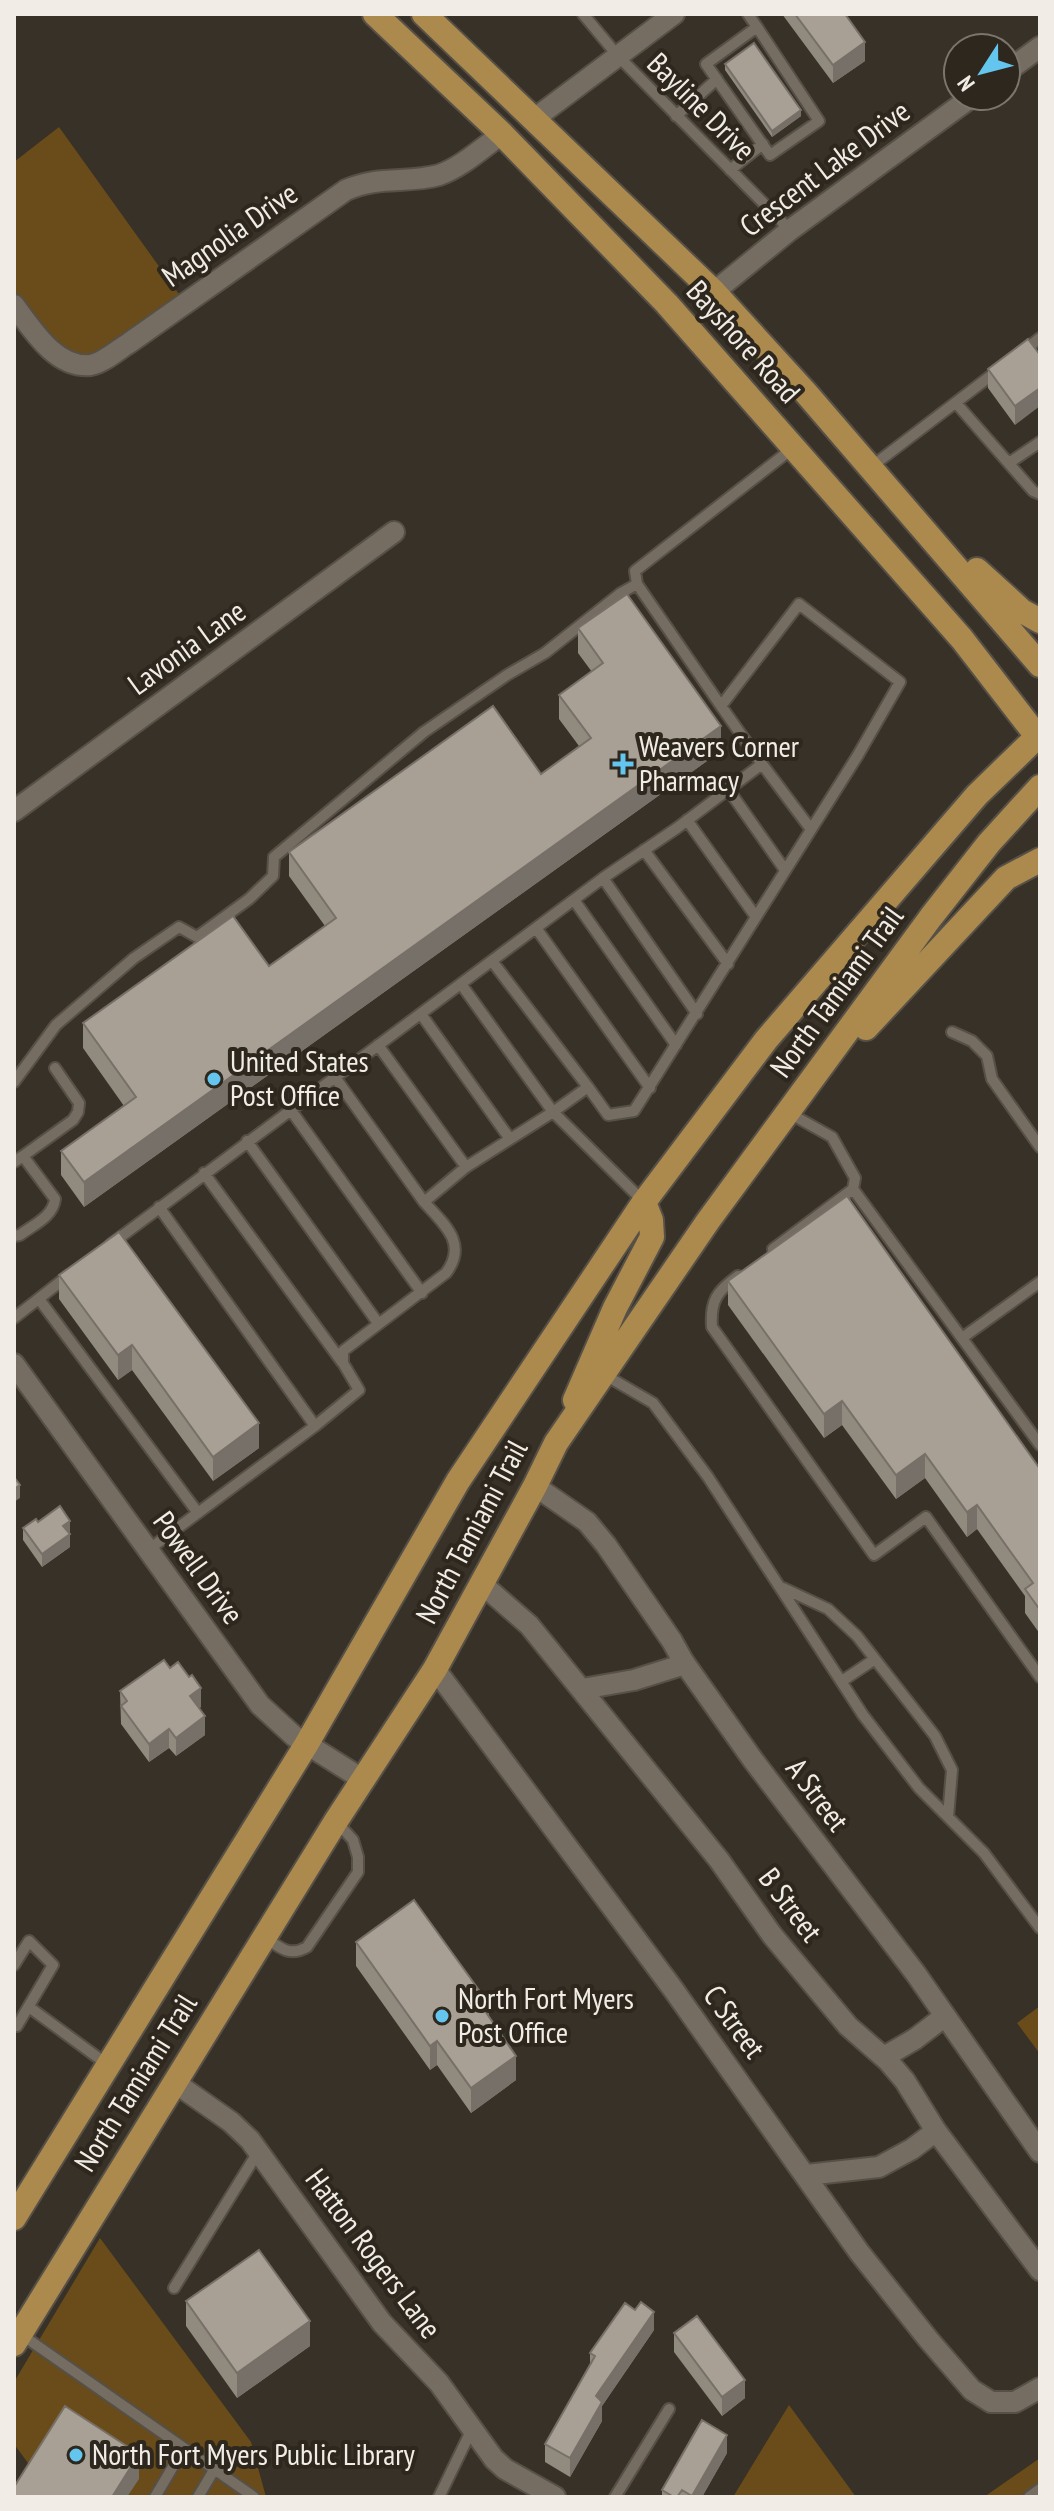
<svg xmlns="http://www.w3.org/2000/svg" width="1054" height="2511" viewBox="0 0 1054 2511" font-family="'PT Sans Narrow',sans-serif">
<rect width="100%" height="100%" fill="#373127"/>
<!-- green -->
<path fill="#694c19" d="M59,127L181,297L95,355L70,354L43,333L14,293V162Z
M1040,2006V2054L1017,2023Z
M100,2238L251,2442L266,2497H53L14,2444V2382Z
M789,2405L856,2497H733Z
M1040,2458V2497H984Z"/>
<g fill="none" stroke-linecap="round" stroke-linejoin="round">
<!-- lane casing -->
<g stroke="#565047" stroke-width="14">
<path id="lane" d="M583,14L618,56L790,230
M748,14L757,27L819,121L770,155L706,64L757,27
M676,116L717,79
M730,170L763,144
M1022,352L1040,338
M956,403L1033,491L1040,494
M1009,463L1040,442
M871,467L997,371
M721,706L762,764
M728,789L785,870
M687,820L756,917
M644,850L728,964
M603,878L697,1014
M574,900L676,1045
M536,928L650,1088
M492,961L588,1087
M421,1014L510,1139
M952,1032L972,1041L987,1056L992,1079L1040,1147
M378,1045L466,1167
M334,1076L424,1202
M14,1082L56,1025L134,958L179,927L197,937L249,899L273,876L274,857L424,732L507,675L545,653L621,593L637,584
M290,1109L422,1293
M789,1113L832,1137L855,1178L853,1189L1040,1445
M247,1141L378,1323
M23,1156L73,1120L78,1112L79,1103L55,1068
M14,1162L23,1156L55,1199C53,1217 33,1225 20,1235L14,1236
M204,1173L342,1362
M643,1201L553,1112L588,1087L608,1115L634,1111L858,755L900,682L799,604L721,706L637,584L635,571L793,448
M159,1207L315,1426
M111,1244L603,878L677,828L762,764L810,828
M773,1249L853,1189
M738,1276C717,1291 710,1301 712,1327L874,1555L926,1517L1040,1677
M39,1299L198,1513
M14,1318L69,1275
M962,1338L1040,1282
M605,1375L653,1403L708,1477L863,1715L919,1788L984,1853L1040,1928
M148,1550L315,1426L359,1390L343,1363V1351L446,1273C468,1244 445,1225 424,1202L466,1167L553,1112L461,984
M783,1588L828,1609L857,1636L935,1736L952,1770L948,1817
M842,1681L875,1659
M266,1938C280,1948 290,1957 307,1947L358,1872V1857L353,1840L336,1821
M14,1965L29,1941L53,1965L17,2026L14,2023
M29,2007L108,2065
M174,2288L258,2152
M22,2335L254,2497
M155,2497L184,2448
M198,2497L214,2470
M439,2497L472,2429
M615,2497L669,2409
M1029,2497L1040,2489"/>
</g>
<!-- street casing -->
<g stroke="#565047" stroke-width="24">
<path id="street" d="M1006,72L1040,47
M534,119L674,14
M714,292L790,230L973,96
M14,305C32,329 56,369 91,365C103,363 119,349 129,343L346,190C380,175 407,184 439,175C462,167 482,148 502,134
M14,811L394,532
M14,1364L260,1705L294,1736L362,1779
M535,1486L587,1522L606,1545L672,1641L683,1661L753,1760L916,1974L1040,2152
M482,1584L529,1625L719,1860L772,1935L848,2026L888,2061L905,2081L936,2131L1040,2270
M435,1669L673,1989L859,2252L928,2339L972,2390L991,2402H1015L1040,2388
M582,1689L634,1680L685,1664
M884,2057L915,2039L945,2016
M174,2082L231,2122L250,2140L382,2323L439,2383L494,2459L505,2469L555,2497
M806,2175L879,2167L912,2149L936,2131"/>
</g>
<!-- primary casing -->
<g stroke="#565047" stroke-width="28">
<path id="primary" d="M375,14L502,134L667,304L962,639L1040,740
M424,14L714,292L806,393L1040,665
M977,570L1022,611L1040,621
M866,1028L1006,878L1040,860
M575,1400L615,1308L652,1237L651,1220L644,1202
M14,2218L306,1745L458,1481L644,1202L766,1040L977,795L1040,734
M14,2344L336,1821L435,1669L535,1486L556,1443L708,1221L931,917L989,843L1040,787"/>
</g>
<!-- lane -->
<use href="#lane" stroke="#756d62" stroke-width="10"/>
<!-- street -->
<use href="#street" stroke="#756d62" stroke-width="20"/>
<!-- primary -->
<use href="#primary" stroke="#ac894c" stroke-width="24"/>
</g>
<!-- wall -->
<path fill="#908a7f" d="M782,14H845L865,61L833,83Z
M725,64L801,116L772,137L725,70Z
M1028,339L1015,425L988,388V369Z
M578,628L721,751L84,1207L61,1175V1151L124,1106L83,1048V1023L269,966L325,926L289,876V852L541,774L579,746L559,719V695L592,672L578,653Z
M59,1275L259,1448L213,1481L132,1370L118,1380L59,1299Z
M728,1281L1040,1469V1634L1025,1613V1596L977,1529L967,1537L925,1478L896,1499L842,1425L824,1438L728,1305Z
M38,1522L70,1533L69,1534L70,1547L42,1567L23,1540V1528Z
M120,1691L201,1707L199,1708L205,1735L176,1756L169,1748L149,1762L121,1724Z
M356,1942L489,2017L516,2080L471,2113L437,2065L430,2070L356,1966Z
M186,2301L310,2346L237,2398L186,2326Z
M654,2330L602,2406V2421L570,2477L545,2462V2444L590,2364V2353Z
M674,2333L745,2398L722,2416L674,2352Z
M727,2453L702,2497H662V2490Z"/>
<!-- shaded-wall -->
<path fill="#767068" d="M865,42V61L833,83V65Z
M801,110V116L772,137V131Z
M1040,388V406L1015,425V406Z
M721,726V751L84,1207V1182Z
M132,1345V1370L118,1380V1355Z
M842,1401V1425L824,1438V1414Z
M259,1423V1448L213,1481V1457Z
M925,1454V1478L896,1499V1475Z
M20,1485V1498L14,1502V1489Z
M977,1505V1529L967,1537V1512Z
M70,1521V1533L63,1538V1526Z
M70,1534V1547L42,1567V1554Z
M201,1688V1707L190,1715V1696Z
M205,1716V1735L176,1756V1738Z
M169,1729V1748L149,1762V1744Z
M489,2004V2028L483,2008Z
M437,2041V2065L430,2070V2046Z
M516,2056V2080L471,2113V2088Z
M654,2312V2330L602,2406V2421L570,2477V2458L596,2396Z
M310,2321V2346L237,2398V2373Z
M745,2380V2398L722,2416V2397Z
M727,2435V2453L702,2497H692Z
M139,2454V2479L127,2497H112Z"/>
<!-- building -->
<path fill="#a8a094" stroke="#767068" stroke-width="2" d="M795,14H845L865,42L833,65Z
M754,43L801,110L772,131L725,64Z
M1028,339L1040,355V388L1015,406L988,369Z
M627,594L721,726L84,1182L61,1151L136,1097L83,1023L233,916L269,966L336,918L289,852L493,706L541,774L591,738L559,695L603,663L578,628Z
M847,1196L1040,1469V1610L1025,1589L1033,1583L977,1505L967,1512L925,1454L896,1475L842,1401L824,1414L728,1281Z
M119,1232L259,1423L213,1457L132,1345L118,1355L59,1275Z
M14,1477L20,1485L14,1489Z
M60,1506L70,1521L63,1526L70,1534L42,1554L23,1528L36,1519L38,1522Z
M164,1660L170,1668L178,1662L189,1677L192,1675L201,1688L190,1696L205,1716L176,1738L169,1729L149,1744L121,1706L127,1701L120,1691Z
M414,1900L489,2004L483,2008L516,2056L471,2088L437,2041L430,2046L356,1942Z
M259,2250L310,2321L237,2373L186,2301Z
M641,2302L654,2312L596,2396L602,2402L570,2458L545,2444L595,2356L590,2353L625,2303L635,2310Z
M697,2316L745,2380L722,2397L674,2333Z
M65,2406L139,2454L112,2497H14V2487Z
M702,2420L727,2435L692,2496L682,2490L677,2497H674L662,2490Z"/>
<!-- markers -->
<g fill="#64c5ee" stroke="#2d271d" stroke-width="3">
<path d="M619 752h8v8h8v8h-8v8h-8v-8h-8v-8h8z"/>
<circle cx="214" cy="1079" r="8"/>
<circle cx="442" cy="2016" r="8"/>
<circle cx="76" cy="2455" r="8"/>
</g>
<g text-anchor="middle" stroke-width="8" stroke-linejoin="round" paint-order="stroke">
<!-- street labels -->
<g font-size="30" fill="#f1ece6" stroke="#2d271d">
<text transform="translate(701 107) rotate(45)" y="10">Bayline Drive</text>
<text transform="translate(825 169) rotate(-37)" y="10">Crescent Lake Drive</text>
<text transform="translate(230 235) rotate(-35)" y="10">Magnolia Drive</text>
<text transform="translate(743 342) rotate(48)" y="10">Bayshore Road</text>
<text transform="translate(187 648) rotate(-36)" y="10">Lavonia Lane</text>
<text transform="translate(837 992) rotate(-54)" y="10">North Tamiami Trail</text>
<text transform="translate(472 1532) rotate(-62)" y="10">North Tamiami Trail</text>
<text transform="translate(198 1568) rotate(54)" y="10">Powell Drive</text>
<text transform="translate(817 1795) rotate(53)" y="10">A Street</text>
<text transform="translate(790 1905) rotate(53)" y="10">B Street</text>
<text transform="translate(734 2022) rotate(54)" y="10">C Street</text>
<text transform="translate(136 2083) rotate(-58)" y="10">North Tamiami Trail</text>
<text transform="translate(373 2254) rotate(53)" y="10">Hatton Rogers Lane</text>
</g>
<!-- poi labels -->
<g font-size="30" fill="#f1ece6" stroke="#2d271d" text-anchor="start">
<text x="639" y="757">Weavers Corner<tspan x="639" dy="34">Pharmacy</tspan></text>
<text x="230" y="1072">United States<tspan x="230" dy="34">Post Office</tspan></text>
<text x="458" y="2009">North Fort Myers<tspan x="458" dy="34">Post Office</tspan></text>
<text x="92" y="2465">North Fort Myers Public Library</text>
</g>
</g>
<!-- border -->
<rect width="1054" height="2511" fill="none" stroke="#f1ece6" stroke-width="32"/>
<!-- north arrow -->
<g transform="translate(982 72) rotate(234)"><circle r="38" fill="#2d271d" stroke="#7b766d" stroke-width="2"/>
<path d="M0-6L14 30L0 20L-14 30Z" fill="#64c5ee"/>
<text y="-12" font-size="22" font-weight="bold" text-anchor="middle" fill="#f1ece6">N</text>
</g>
</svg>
